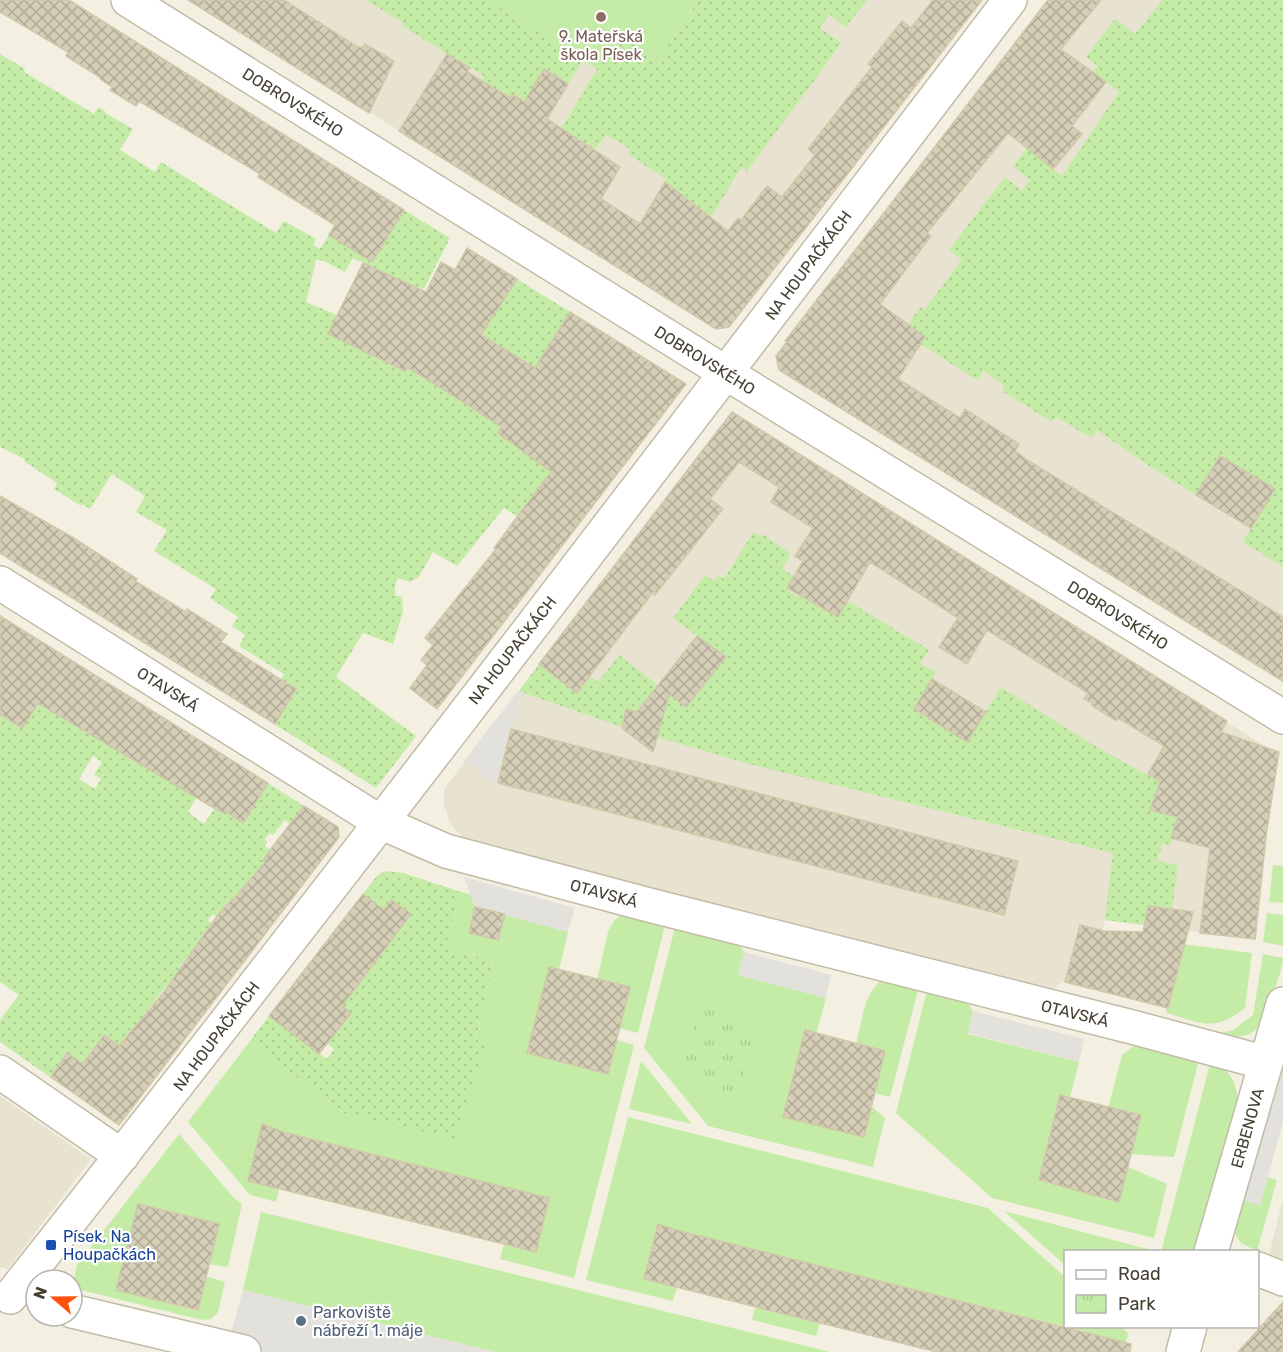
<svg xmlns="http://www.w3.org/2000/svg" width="1283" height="1352" viewBox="0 0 1283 1352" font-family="Rubik,sans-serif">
<defs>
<pattern id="park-tufts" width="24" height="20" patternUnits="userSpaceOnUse" patternTransform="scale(1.5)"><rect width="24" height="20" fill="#c4eca7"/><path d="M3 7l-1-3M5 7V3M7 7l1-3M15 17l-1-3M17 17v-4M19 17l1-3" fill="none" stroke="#aacb90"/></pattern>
<pattern id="garden-dots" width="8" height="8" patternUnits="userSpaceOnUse" patternTransform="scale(1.5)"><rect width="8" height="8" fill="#c4eca7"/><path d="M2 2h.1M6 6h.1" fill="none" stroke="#aacb90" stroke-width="1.8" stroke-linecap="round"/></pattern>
<pattern id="building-cross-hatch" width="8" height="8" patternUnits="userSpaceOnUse" patternTransform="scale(1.5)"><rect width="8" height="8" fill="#d5ceb7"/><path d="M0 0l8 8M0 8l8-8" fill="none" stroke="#afa995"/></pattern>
</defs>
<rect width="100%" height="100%" fill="#f3f0e2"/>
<!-- residential -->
<path fill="#e8e3d0" d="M190,0H487L607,52L620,35L699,0H980L717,329Z
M1048,0H1283V683L781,369L777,355Z
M732,413L1276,753L1256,940L1105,920L1088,986L1066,980L1043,995L466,842L450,823L444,804V789Z
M0,1096L91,1159L8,1269L0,1267Z
M1283,1199V1258L1269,1255Z"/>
<!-- grass -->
<path fill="#c4eca7" d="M487,0H699L659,59L620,35L597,69Z
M1273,865L1283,866V903L1269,902Z
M461,892L470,894L475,907L568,932L559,970L549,968L527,1053L608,1073L617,1040L634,1045L574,1278L500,1259L504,1244L535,1252L548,1198L261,1127L249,1181L279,1189L276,1202L250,1195L188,1122L250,1041L343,1113L476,1039L493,961L445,948Z
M1267,913L1283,915V946L1263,942Z
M622,914L667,917L638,1033L619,1028L597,980L608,932L614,921Z
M677,920L738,943L744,952L738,975L826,998L816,1035L871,1106L885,1118L873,1167L708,1126L644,1048Z
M1183,944L1252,953L1245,1008C1213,1033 1202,1023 1166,1013Z
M1263,954L1283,958C1282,969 1278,980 1274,990C1264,1025 1258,1044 1216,1034L1233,1030L1253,1015Z
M882,980L920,983L890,1097L875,1093L885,1051L856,1044C862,1022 863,994 882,980Z
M928,986L965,998L973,1011L968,1034L1079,1062L1070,1098L1060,1096L1039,1181L1118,1201L1128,1167L1167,1184L1154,1238L992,1198L896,1113Z
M1139,1042L1200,1056L1174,1157L1130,1154L1108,1108L1122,1055Z
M1211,1060C1232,1069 1240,1089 1237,1111L1197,1251L1161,1252Z
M641,1061L692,1124L629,1109Z
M628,1117L988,1208L1065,1277L1066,1326L1121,1327L1128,1333L1124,1352H1082L1087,1332L658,1226L644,1280L677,1287L673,1301L586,1280Z
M179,1134L234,1198L242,1204L228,1267L209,1264L138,1205L116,1290L197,1311L206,1276L225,1282L218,1312L211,1319L202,1320L81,1290C72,1283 75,1275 77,1265Z
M1268,1177L1277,1180L1257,1251L1241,1243L1232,1229L1240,1199L1260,1205Z
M1004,1211L1151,1250L1150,1251L1066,1252L1065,1265Z
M261,1212L830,1352H495L243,1290Z
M755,1307L820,1323L816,1336L752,1320Z"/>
<!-- park -->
<path fill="url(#park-tufts)" d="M698,1007L757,1022L738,1096L679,1081Z"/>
<!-- garden -->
<path fill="url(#garden-dots)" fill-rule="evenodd" d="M366,0H487L583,60L568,84L544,69L524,102L512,95L510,98L495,89L471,98L484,76L402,26L403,23Z
M699,0H867L846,27L829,14L820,28L841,43C810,88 779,127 747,171L742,168L737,174L711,218L665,182L666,179L628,154L630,149L606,135L595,149L561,129L607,52L620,35L659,59Z
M1162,0H1283V567L1243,542L1274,489L1220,456L1196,495L1151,467L1097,430L1092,438L1056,417L1052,422L1002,391L1005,386L984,371L977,380L920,344L908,325L920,307L924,310L962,260L949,250L1005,177L1022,191L1030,180L1013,166L1027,148L1062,176L1119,92L1093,72L1098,66L1086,57L1115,19L1135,34Z
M0,54L25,69L24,72L94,114L99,107L106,112L105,113L133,129L120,150L155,172L161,162L276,233L284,221L316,239L313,245L320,249L329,235L390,233L404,210L450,238L424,289L408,284L353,258L345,272L324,261L316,260L306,302L337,315L340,312L371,355L404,371L407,367L500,424L554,474C538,484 526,502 521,519L504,508L457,566L433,552L419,577L409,582L398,578L395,586V595L402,597L403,612L393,644L363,633L336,677L416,736L376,788L274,724L296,689L281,680L284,674L239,646L245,635L232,626L238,617L210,598L216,589L154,551L167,530L136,512L145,496L112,474L90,509L82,504L81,506L54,489L57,483L24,461L25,459L0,447Z
M517,279L570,312L534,370L496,348L498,345L481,335Z
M753,533L760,536L762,534L791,554L782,568L794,576L786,590L801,598L802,596L837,617L848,601L929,650L920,663L936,672L914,709L967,742L1001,687L1100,749L1160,782L1150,810L1178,817L1170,845L1162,844L1157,861L1178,865L1172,909L1148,906L1144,925L1105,920L1113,853L749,764L622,727L519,691L539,664L578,693L590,677L598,682L619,655L686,707L726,657L673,618L705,575L714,581L719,575L724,579Z
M0,673L22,728L39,701L199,793L188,812L204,824L215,808L226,809L243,823L268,783L304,806L290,824L285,820L273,835L270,833L265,839L267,842L265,846L271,850L255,875L233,900L230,899L217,917L213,914L208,920L211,923L201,937L202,939L179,967L181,968L131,1031L128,1041L124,1039L119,1046L104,1035L71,1091L64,1086L80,1063L67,1053L50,1077L0,1042V1020L19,995L0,982ZM93,756L102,762L94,775L101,779L95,789L79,779Z
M385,871L403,873L461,892L445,948L493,961L476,1039L486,1047L456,1139L343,1113L250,1041L269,1016L327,1059L334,1049L321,1039L342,1006L354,991L353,989L408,913L392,900L384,910L363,894L377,876Z"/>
<!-- parking -->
<path fill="#e3e1dc" d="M518,691L522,692L497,784L464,761Z
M464,877L575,908L568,932L475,907Z
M744,952L831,975L826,998L738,975Z
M973,1011L1084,1039L1079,1062L968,1033Z
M1283,1051V1122L1260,1205L1240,1200Z
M243,1290L495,1352H226Z"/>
<!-- building -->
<path fill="url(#building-cross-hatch)" stroke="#d1c7aa" stroke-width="1.5" d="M0,0H69L404,210L372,262L329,235L335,225L258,177L260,174L139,101L136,106L110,90L112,87L100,79L101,78L66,56L68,52L0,12Z
M188,0H284L356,46L362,48L365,44L394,61L369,113Z
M933,0H982L729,327L716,329L399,131L447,54L470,68L467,72L510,98L512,94L524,102L544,69L568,84L547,119L620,167L601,199L640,224L665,182L728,231L738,218L741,220L767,186L782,197L815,155L808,149L872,67L868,64L902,21L911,28Z
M1048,0H1101L1061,49L1106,82L1072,126L1082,134L1053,169L1008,133L927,233L931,236L880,304L925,337L898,379L960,418L965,409L1019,444L1015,451L1029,461L1283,617V681L779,370L776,356L787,342L785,341Z
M467,248L517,279L481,335L535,368L570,312L686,384L437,709L410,688L427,665L421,660L433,645L425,638L496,549L494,548L517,517L551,472L498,433L502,427L446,391L407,367L405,371L328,334L363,263L426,292L441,262L455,270Z
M732,412L1227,721L1221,732L1279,752L1266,836L1255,939L1200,933L1210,848L1171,838L1178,817L1150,810L1160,782L1148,774L1164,746L1118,718L1116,721L1091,705L1092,703L1084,699L1088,693L987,630L967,664L939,647L958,618L870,562L838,617L787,588L803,561L795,556L813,528L771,502L779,487L739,462L710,499L723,509L654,596L656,588L577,693L539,664Z
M1220,456L1275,489L1251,528L1196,495Z
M0,496L72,537L137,579L135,581L186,612L187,609L227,634L221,642L296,689L275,724L0,553Z
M0,616L268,783L243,823L225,811L224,813L214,808L38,703L22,728L0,714Z
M697,636L726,657L686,707L669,694L653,752L622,728L626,709L637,712Z
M932,679L986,712L967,742L914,709Z
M511,729L1018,861L1004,915L498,783Z
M304,806L338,827L339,837L119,1125L51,1077L67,1053L83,1064L104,1035L119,1046L125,1039L164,992L217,916L232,899L233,900L265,862L263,861L270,850Z
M363,894L384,910L391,900L411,914L342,1006L351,1013L319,1054L269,1016Z
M1148,906L1193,912L1168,1008L1065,982L1080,925L1104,931L1143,932Z
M475,907L505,914L498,940L469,933Z
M549,967L630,987L608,1074L527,1053Z
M805,1030L885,1051L864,1137L783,1117Z
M1060,1095L1141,1115L1119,1202L1039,1180Z
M262,1124L286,1133L549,1198L536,1252L248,1181Z
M138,1204L219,1224L198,1310L116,1290Z
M658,1224L676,1230L1131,1344L1130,1352H937L644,1279Z
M1283,1302V1352H1238Z"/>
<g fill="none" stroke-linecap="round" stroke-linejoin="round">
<!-- minor casing -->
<g stroke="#c2bca7" stroke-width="36">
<path id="minor" d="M128,0L726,373L1283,717
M0,583L380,822L446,851L649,905L1132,1027L1266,1063
M0,1072L122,1156
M1211,1252L1283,1004
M1258,1269L1283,1279
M10,1297C349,869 679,434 1010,0
M72,1311L244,1352
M1183,1352L1190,1326"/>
</g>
<!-- minor -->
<use href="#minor" stroke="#fff" stroke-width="33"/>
</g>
<!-- markers -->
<circle fill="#8d6e63" stroke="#fff" stroke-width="2" cx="601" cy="17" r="6"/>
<rect fill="#1a4fb4" stroke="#fff" stroke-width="2" x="45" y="1239" width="12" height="12" rx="3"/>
<circle fill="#5c6f8a" stroke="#fff" stroke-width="2" cx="301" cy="1321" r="6"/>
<g text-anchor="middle" stroke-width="4.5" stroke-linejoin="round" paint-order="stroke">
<!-- education labels -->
<g font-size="16" fill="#785e54" stroke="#fff">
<text x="601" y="42">9. Mateřská<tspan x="601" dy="18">škola Písek</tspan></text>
</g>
<!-- street labels -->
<g font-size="16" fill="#454032" stroke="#fff">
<text transform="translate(293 102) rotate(32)" y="6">DOBROVSKÉHO</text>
<text transform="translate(808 265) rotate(-53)" y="6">NA HOUPAČKÁCH</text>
<text transform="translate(705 360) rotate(32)" y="6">DOBROVSKÉHO</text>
<text transform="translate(1118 615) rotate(32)" y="6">DOBROVSKÉHO</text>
<text transform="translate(512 650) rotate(-52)" y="6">NA HOUPAČKÁCH</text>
<text transform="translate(168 689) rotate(32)" y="6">OTAVSKÁ</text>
<text transform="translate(604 893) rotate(15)" y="6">OTAVSKÁ</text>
<text transform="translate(1075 1013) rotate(14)" y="6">OTAVSKÁ</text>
<text transform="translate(216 1036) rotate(-53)" y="6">NA HOUPAČKÁCH</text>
<text transform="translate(1247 1128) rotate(-74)" y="6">ERBENOVA</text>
</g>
<!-- transit labels -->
<g font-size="16" fill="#164399" stroke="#fff" text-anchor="start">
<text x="63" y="1242">Písek, Na<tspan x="63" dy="18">Houpačkách</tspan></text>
</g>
<!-- service labels -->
<g font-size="16" fill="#4e5e75" stroke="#fff" text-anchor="start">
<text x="313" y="1318">Parkoviště<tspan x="313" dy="18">nábřeží 1. máje</tspan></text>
</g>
</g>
<!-- legend -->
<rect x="1064" y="1250" width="195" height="78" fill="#ffffff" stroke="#b5b3ad" stroke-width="1.5"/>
<rect x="1076" y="1270" width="30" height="9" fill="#ffffff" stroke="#b5b3ad" stroke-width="1.5"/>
<text x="1118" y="1280" font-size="18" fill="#454032">Road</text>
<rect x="1076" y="1295" width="30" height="18" fill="url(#park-tufts)" stroke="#b5b3ad" stroke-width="1.5"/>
<text x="1118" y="1310" font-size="18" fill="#454032">Park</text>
<!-- north arrow -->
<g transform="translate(54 1298) rotate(290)"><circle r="28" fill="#ffffff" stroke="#b5b3ad" stroke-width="1.5"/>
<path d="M0-4.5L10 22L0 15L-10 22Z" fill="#ff510e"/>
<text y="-9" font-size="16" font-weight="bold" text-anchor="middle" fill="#454032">N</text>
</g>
</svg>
